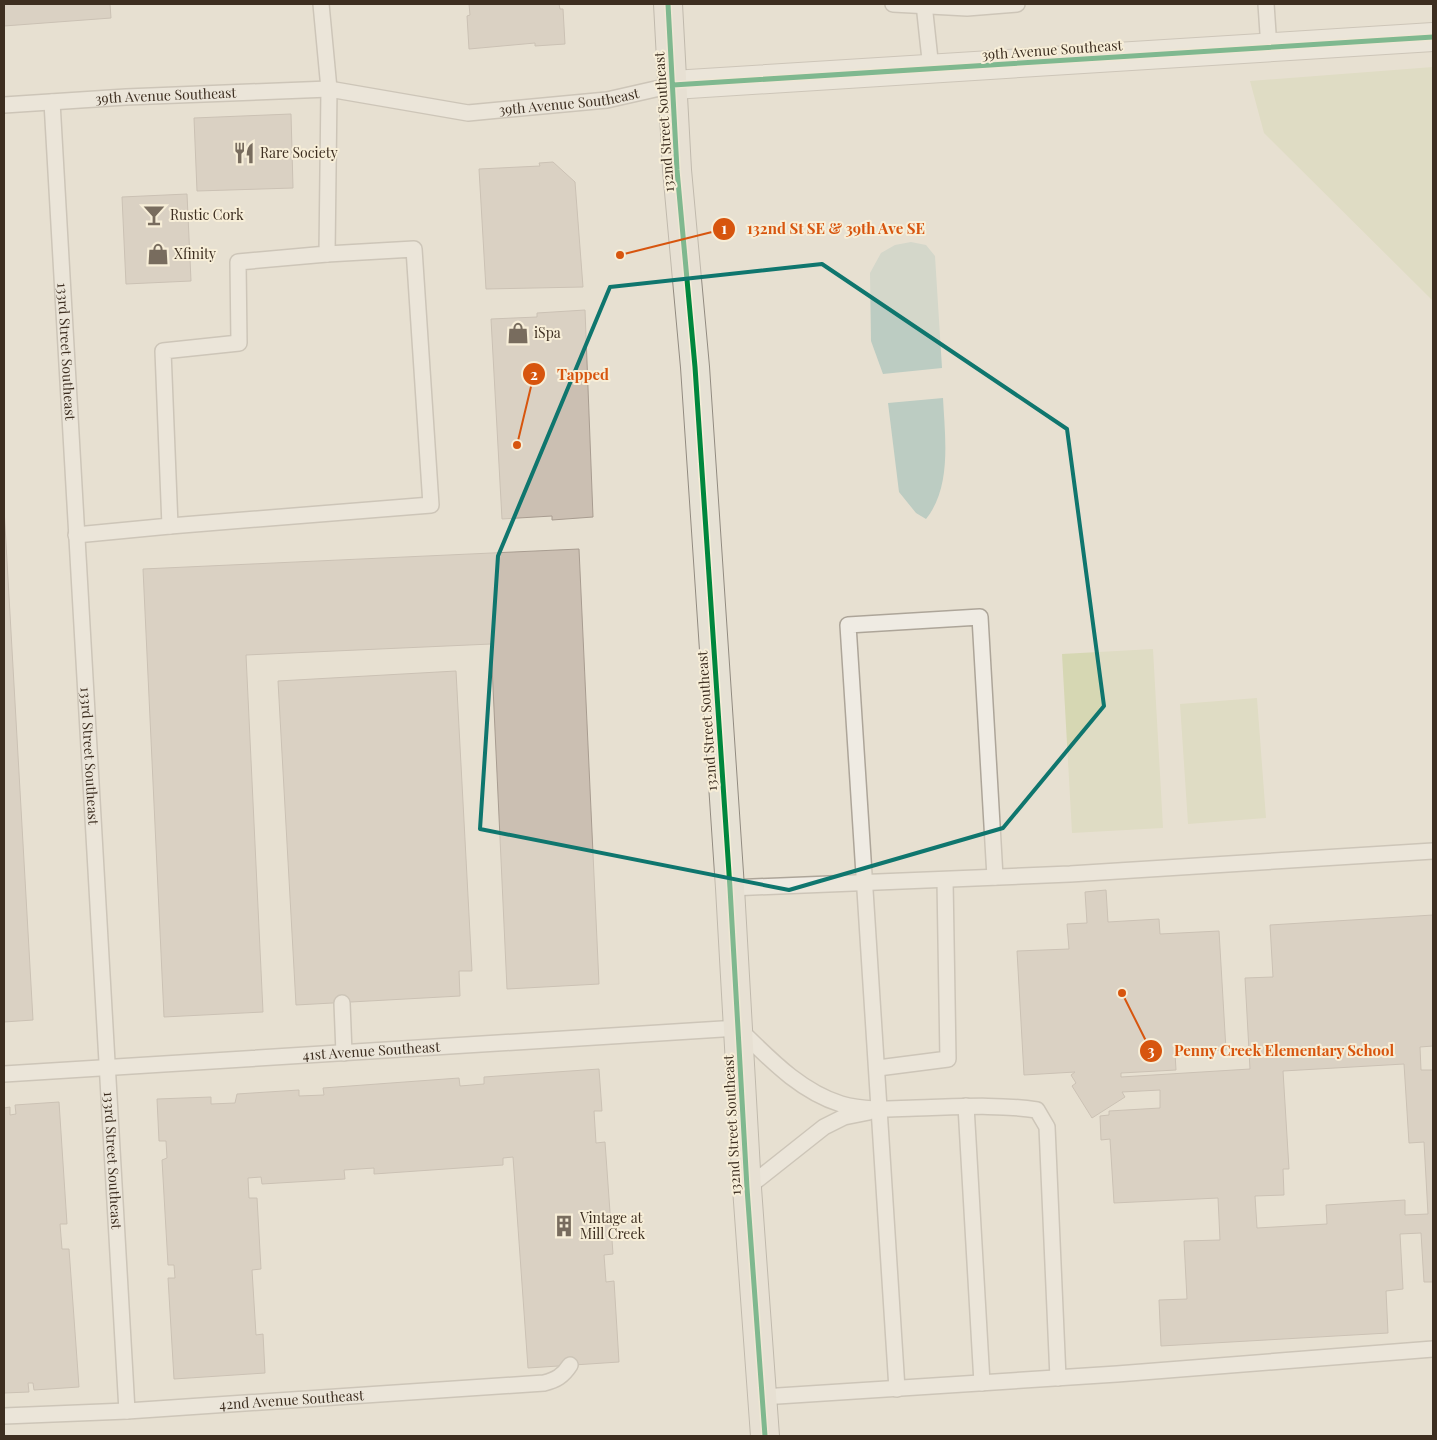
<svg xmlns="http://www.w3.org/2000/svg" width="1437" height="1440" viewBox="0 0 1437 1440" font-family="'Playfair Display',serif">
<rect width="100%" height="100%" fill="#e7e0d1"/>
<!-- green -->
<path fill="#d6d7b3" d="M1433,67V301L1264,133L1250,81Z
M1153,649L1163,828L1072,833L1062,654Z
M1257,698L1266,818L1188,824L1180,704Z"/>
<!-- water -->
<path fill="#bcccc2" d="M911,242L926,245L935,256L942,368L883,374L871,341L870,273L881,253L895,245Z
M943,398C945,437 952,487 926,519L916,513L899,492L888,403Z"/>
<!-- building -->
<path fill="#cbbfb2" stroke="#a89c90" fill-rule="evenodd" d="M4,4H110L111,18L4,26Z
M469,4H559L560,9H563L565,44L535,46V43L469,49L467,16L470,15Z
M291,114L293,188L197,191L194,118Z
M553,162L575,182L583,287L486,289L479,169L540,166L539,163Z
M187,194L191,281L126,284L122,197Z
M585,310L593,517L552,520V516L502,519L491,319L537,317V313Z
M4,508L33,1020L4,1022Z
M579,549L599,984L507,989L491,644L246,655L263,1012L164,1017L143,569Z
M456,671L472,971H459L460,996L296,1005L278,681Z
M1106,890L1108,922L1159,919L1160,934L1219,931L1226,1050L1175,1053L1176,1070L1121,1073V1077L1250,1069L1245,978L1273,977L1270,925L1433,915V1046L1420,1047L1421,1070H1433V1282H1424L1421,1233L1400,1234L1403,1289L1386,1291L1388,1333L1161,1346L1159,1300L1187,1299L1184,1241L1220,1240L1218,1198L1114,1203L1110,1139L1101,1140L1100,1116L1109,1115V1111L1160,1108V1090L1122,1092L1125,1097L1092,1118L1072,1086L1076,1083L1071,1075L1075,1072L1024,1075L1017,951L1069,949L1067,924L1087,923L1085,892ZM1404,1064L1409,1143L1424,1142L1428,1214L1405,1215V1200L1326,1205L1327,1224L1257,1228L1255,1196L1284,1195L1283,1169H1289L1283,1071Z
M599,1069L602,1111H594L596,1143L605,1142L613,1254L604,1255L606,1282L614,1281L619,1362L528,1368L513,1157L503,1158V1165L374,1174V1168L344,1170L345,1179L262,1184L261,1177L248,1178L249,1198H257L261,1269L252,1270L256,1335L263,1334L265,1373L174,1379L168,1278H175L174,1265H168L162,1160L167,1158L166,1141H159L157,1099L211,1097V1104L235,1103L237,1094L299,1090V1096L324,1095L323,1088L459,1078L460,1086L484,1084V1077Z
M59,1102L67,1224H60L62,1249H69L79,1387L34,1390L33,1383H28L29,1392L4,1393V1108L10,1107V1115L16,1114L15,1105Z"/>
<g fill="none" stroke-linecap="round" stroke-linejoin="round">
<!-- lane casing -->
<g stroke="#ada599" stroke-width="18">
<g id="lane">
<path d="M893,4L967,8L1017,4"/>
<path d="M924,4L931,69"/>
<path d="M1266,4L1269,48"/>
<path id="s1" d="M52,102L127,1411"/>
<path id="s2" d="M4,105L126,97L329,89L468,113L607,100L673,85"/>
<path d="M170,526L431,505L414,249L327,254"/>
<path d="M76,535L170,526L163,351L239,343L238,262L327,254L329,89L321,4"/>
<path d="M730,888L1070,874L1433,851"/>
<path d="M342,1003L344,1053"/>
<path d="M878,1068L948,1059L945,880"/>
<path id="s3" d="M4,1074L738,1028C768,1057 799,1091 841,1104C864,1111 892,1109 916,1108C957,1107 997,1104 1037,1110L1047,1127L1058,1378"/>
<path d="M966,1106L982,1383"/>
<path d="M747,1188L824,1127L844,1117L869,1112"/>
<path d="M897,1389L848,625L980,617L995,877"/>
<path d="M762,1397L1117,1374L1433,1349"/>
<path id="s4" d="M4,1416L127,1411L544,1383C556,1380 563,1376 570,1365"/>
</g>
</g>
<!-- street casing -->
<g stroke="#ada599" stroke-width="30">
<path id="street" d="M673,85L1433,37"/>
</g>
<!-- primary casing -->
<g stroke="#928b80" stroke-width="30">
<path id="primary" d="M668,4L677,170L695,367L730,888L747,1188L765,1436"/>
</g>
<!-- lane -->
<use href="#lane" stroke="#efebe3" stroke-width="15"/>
<!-- street -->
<use href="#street" stroke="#efebe3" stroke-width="28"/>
<!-- primary -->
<use href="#primary" stroke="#e6e1d4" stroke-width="28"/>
<!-- cycleway casing -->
<g stroke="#f7eed8" stroke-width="8">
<path id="cycleway" d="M668,4L677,170L695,367L730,888L747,1188L765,1436
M673,85L1433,37"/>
</g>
<!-- cycleway -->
<use href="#cycleway" stroke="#00873e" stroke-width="5"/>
</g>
<!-- marked area -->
<path d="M0 0H1437V1440H0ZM822,264L1067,429L1104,706L1003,828L789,890L480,829L498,556L610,287Z" fill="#e7e0d1" fill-opacity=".55" fill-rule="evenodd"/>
<path fill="none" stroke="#0f766e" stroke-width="4" stroke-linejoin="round" d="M822,264L1067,429L1104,706L1003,828L789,890L480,829L498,556L610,287Z"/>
<!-- icons -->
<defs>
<g id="restaurant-bare" transform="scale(1.725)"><path d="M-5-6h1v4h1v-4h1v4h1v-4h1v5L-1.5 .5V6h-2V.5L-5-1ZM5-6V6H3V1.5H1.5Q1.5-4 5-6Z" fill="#786c5e" stroke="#f7eed8" stroke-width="2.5" paint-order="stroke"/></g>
<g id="bar-bare" transform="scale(1.725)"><path d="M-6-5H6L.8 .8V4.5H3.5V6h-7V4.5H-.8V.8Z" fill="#786c5e" stroke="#f7eed8" stroke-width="2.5" paint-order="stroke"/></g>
<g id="shop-bare" transform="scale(1.725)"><path d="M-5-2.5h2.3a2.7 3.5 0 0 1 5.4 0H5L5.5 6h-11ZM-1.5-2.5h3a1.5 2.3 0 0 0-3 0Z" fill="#786c5e" stroke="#f7eed8" stroke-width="2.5" paint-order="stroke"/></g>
<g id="building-bare" transform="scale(1.725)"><path d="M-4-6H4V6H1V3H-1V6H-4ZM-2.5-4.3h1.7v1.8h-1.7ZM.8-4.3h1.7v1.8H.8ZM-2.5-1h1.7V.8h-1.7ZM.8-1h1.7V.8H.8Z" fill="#786c5e" stroke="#f7eed8" stroke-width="2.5" paint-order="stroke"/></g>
</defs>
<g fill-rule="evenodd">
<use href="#restaurant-bare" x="244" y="153"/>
<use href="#bar-bare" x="154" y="215"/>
<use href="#shop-bare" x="158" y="254"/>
<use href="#shop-bare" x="518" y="333"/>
<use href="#building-bare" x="564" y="1226"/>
</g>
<g text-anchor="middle" stroke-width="4" stroke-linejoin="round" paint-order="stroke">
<!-- street labels -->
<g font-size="14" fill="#3d2e20" stroke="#f7eed8">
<text transform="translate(1052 50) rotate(-4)" y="5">39th Avenue Southeast</text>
<text dy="5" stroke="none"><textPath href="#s2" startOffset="162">39th Avenue Southeast</textPath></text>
<text dy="5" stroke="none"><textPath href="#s2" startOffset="568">39th Avenue Southeast</textPath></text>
<text transform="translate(664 122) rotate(-94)" y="5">132nd Street Southeast</text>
<text dy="5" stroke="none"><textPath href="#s1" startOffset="250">133rd Street Southeast</textPath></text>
<text transform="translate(707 721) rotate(-94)" y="5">132nd Street Southeast</text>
<text dy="5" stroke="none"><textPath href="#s1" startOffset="655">133rd Street Southeast</textPath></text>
<text dy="5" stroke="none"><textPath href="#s3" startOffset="368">41st Avenue Southeast</textPath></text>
<text transform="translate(732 1125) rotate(-93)" y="5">132nd Street Southeast</text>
<text dy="5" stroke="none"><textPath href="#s1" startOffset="1060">133rd Street Southeast</textPath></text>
<text dy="5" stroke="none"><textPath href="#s4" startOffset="288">42nd Avenue Southeast</textPath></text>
</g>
<!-- poi labels -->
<g font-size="14" fill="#3d2e20" stroke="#f7eed8" text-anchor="start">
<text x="260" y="158">Rare Society</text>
<text x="170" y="220">Rustic Cork</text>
<text x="174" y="259">Xfinity</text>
<text x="534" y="338">iSpa</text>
<text x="580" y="1223">Vintage at<tspan x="580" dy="16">Mill Creek</tspan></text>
</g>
</g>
<!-- callouts -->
<path fill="none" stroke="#d7550e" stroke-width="2" d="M620 255L724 229M517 445L534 374M1122 993L1151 1051"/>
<g fill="#d7550e" stroke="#f7eed8" stroke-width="2">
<circle cx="620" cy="255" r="5"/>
<circle cx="517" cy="445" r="5"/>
<circle cx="1122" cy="993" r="5"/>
<circle cx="724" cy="229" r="12"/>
<circle cx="534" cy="374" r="12"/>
<circle cx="1151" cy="1051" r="12"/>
</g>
<g font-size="15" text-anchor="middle" font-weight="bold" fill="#fff">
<text x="724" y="234">1</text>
<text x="534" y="380">2</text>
<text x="1151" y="1056">3</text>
</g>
<g font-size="15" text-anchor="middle" font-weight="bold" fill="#d7550e" stroke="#f7eed8" stroke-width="4" stroke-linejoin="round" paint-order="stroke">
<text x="836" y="234">132nd St SE &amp; 39th Ave SE</text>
<text x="583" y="380">Tapped</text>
<text x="1284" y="1056">Penny Creek Elementary School</text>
</g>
<!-- border -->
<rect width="1437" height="1440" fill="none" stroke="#3d2e20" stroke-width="10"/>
</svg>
